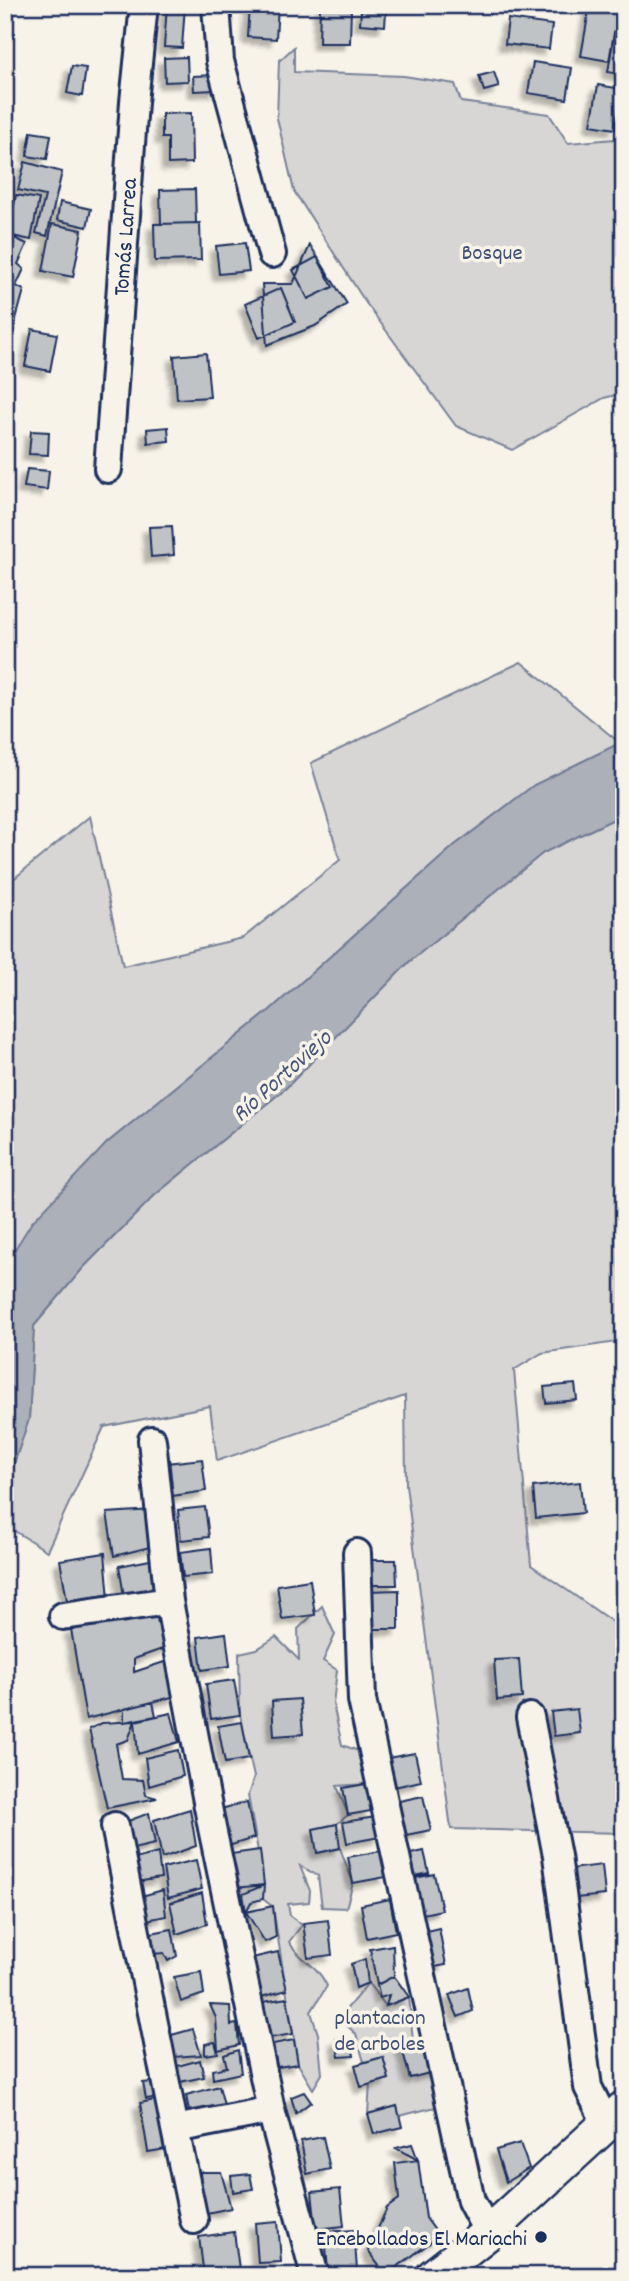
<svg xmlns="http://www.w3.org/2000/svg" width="629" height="2281" viewBox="0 0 629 2281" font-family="Dekko,sans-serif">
<defs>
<filter id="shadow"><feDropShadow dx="-6" dy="6" stdDeviation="2" flood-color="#0004"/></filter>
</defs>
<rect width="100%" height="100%" fill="#f7f3e8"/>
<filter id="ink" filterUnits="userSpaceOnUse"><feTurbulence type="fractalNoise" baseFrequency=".0143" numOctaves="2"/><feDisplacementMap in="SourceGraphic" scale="14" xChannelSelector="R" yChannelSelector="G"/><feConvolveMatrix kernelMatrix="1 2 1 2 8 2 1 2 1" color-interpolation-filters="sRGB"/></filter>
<g filter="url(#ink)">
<!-- green -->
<path fill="#d7d6d4" stroke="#798299" stroke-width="2" d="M294,47V72L404,76L455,84L461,102L549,114L568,143L615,139L624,130V393L604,398L512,450L456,426L366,303L294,191L277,118L279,61Z
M521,662L620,743L534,785L455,845L269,1011L107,1143L5,1265V886L90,816L123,966L243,938L340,860L311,763Z
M624,814V1341L542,1353L514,1370L531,1565L624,1630V1833L451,1829L406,1485L405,1396L217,1461L210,1406L104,1427L47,1551L5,1525V1490L29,1419L34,1326L83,1268L155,1195L286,1088L409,962L543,853Z
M322,1606L335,1635L323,1661L337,1670L333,1704L342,1745L364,1753L366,1784L337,1786L348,1815L337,1824L313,1829L318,1853L340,1848L353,1883L346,1908L322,1907L318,1876L300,1866L310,1891L309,1902L288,1904L290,1916L302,1925L289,1942C303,1964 315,1961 327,1986L311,2012L318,2034L322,2074L313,2089L298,2064L273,1907L263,1899L262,1874L248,1795L254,1777L240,1715L239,1653L257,1649L276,1637L299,1660L298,1629Z
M368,1983L386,2006L409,1997L413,2042L402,2045L409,2077L437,2071L440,2106L399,2116L397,2106L368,2114L370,2084L389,2079L383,2057L364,2062L356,2034L339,2018Z"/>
<!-- water -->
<path fill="#acb0b9" stroke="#727c95" stroke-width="2" d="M624,741V814L543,853L409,962L286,1088L155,1195L83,1268L34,1326L29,1419L5,1490V1265L32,1222L107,1143L269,1011L455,845L534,785Z"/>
<!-- building -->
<path fill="#c0c3c5" stroke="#1b2f5e" stroke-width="2" filter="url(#shadow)" d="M167,5H185L182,48L164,47Z
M250,5H278L276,39L248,37Z
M590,5H619L609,61L581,56Z
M619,5H624V75L608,72Z
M320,6L351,7L350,43H319Z
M361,10L386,12L385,26L360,24Z
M508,19L552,25L549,49L505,44Z
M187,57L188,81L165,82L164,58Z
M533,62L572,68L567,99L528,93Z
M72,66L86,68L82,96L67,93Z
M494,72L499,87L484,91L479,76Z
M216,75V90L194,91L193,76Z
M598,85L622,89L615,129L591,125Z
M191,113L192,163L168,164V138H162V114Z
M31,132L51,135L47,159L27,156Z
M25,162L62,172L47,236L36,233L45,196L18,190Z
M195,189L196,223L161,224L160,190Z
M16,195L39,199L31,240L8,235Z
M60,202L91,209L87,227L57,220Z
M200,223L201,260L155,261L154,224Z
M52,224L82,230L73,277L43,271Z
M8,235L27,244L18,264L24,269L16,286L24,290L13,330L5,327V250Z
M245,243L249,271L219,274L216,246Z
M310,245L347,304L315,326L267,345L262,284H293Z
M317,257L333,287L308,299L293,270Z
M281,288L295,322L259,338L245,304Z
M5,328L13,330L6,363H5Z
M32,329L57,334L50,371L25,366Z
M206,353L210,397L177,399L174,356Z
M168,427L169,441L148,443L147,429Z
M31,431L49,432L48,455L29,454Z
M27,469L49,471L47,490L24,487Z
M172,526L174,555L151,557L149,527Z
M575,1384L577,1400L546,1403L544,1387Z
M202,1459L206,1491L172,1496L167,1463Z
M580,1482L583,1513L536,1518L533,1487Z
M205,1507L209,1537L181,1540L178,1510Z
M153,1510L154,1546L114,1556L107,1513Z
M211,1548L213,1574L183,1577L180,1552Z
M105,1553L109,1599L68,1606L60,1560Z
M155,1559L157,1586L124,1596L119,1566Z
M365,1560H396L397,1585H365Z
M310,1580L315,1615L282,1619L277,1585Z
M399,1590V1629H368L367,1591Z
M170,1611L168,1647L134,1659V1672L173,1659L176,1696L86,1719L71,1629Z
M226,1633L230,1666L202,1670L198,1637Z
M519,1659L522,1698L497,1700L494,1660Z
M234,1680L240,1715L211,1719L206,1684Z
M300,1699L303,1734L274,1736L272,1701Z
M153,1702L156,1716L124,1722V1709Z
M577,1709L580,1733L554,1736L551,1712Z
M171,1713L179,1742L138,1754L135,1721Z
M135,1721L128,1740L116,1744L122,1779L143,1780L146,1795L157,1798L107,1808L89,1729L102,1723Z
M242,1722L249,1759L225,1763L218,1726Z
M178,1750L183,1776L149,1786L145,1758Z
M415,1753L421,1781L394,1787L388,1758Z
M366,1784L371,1811L348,1815L343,1788Z
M423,1796L431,1830L406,1835L399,1801Z
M247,1802L254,1838L225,1847L217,1810Z
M190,1809L196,1846L162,1858L154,1820Z
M149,1813L155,1844L128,1850L123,1823Z
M376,1817L380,1837L347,1843L343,1822Z
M337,1824L340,1848L317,1853L313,1829Z
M260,1850L264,1885L235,1888L231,1854Z
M381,1851L386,1877L353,1883L348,1857Z
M424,1851L429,1873L406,1878L402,1856Z
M158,1853L161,1878L136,1882L131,1860Z
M196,1860L202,1889L168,1898L163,1868Z
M602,1865L605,1895L566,1899L562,1870Z
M434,1874L442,1910L418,1915L411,1879Z
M264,1885L263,1899L251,1902L246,1912L243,1894Z
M163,1890L166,1916L142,1921L138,1897Z
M202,1893L207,1924L177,1934L170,1903Z
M390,1899L396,1932L367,1938L361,1905Z
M273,1906L276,1937L265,1942L246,1912Z
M328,1920L332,1955L308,1958L303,1923Z
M439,1928L446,1965L429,1968L422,1932Z
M172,1929L177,1956L168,1961L164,1953L152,1954L146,1934Z
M393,1945L394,1976L377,1985L370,1949Z
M278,1952L287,1990L261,1997L252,1958Z
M365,1959L368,1983L356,1988L351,1964Z
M201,1972L204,1994L181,2002L174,1977Z
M394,1976L409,1997L386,2006L389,1995L380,1998L377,1985Z
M468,1988L473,2011L458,2017L449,1995Z
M287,1998L293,2034L263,2039L257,2003Z
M210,2005L230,2006L231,2025L237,2024L239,2045L218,2050L216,2018Z
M193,2029L201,2055L173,2057L168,2036Z
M430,2038L437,2071L410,2078L401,2044Z
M336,2039L351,2040L354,2056L339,2057Z
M294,2040L298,2064L277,2067L273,2044Z
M215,2042L218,2053L205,2055V2044Z
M238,2050L241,2073L213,2079L212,2070L227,2067L224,2055Z
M383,2057L389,2079L361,2087L355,2065Z
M200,2060L204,2077L180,2082L174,2067Z
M153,2082L160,2097L146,2099L143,2083Z
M219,2086L224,2105L190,2117L186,2095Z
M304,2092L311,2102L296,2113L291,2097Z
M160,2099L166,2149L148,2152L140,2103Z
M397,2106L402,2127L374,2134L368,2114Z
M323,2137L330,2169L307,2174L301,2141Z
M520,2143L529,2168L506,2182L496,2150Z
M412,2144L418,2160L396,2148Z
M418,2160L426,2218L439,2236L386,2275L368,2251L387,2208L399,2199L395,2163Z
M200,2172H221L231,2208L202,2214Z
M250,2174L253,2189L233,2192L231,2176Z
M340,2189L344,2226L316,2229L312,2192Z
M278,2221L281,2262L258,2263L255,2223Z
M354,2230L357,2270L328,2272L325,2232Z
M234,2232L240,2276H204L199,2237Z"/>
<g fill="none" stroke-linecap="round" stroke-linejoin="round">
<!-- minor casing -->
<g stroke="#1b2f5e" stroke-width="32">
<path id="minor" d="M216,5L220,61L272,254
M108,469L134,102L144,5
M152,1440L169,1601L212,1828L271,2110L315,2276
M357,1553L362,1700L471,2201L488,2233
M63,1616L169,1601
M530,1717L557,1856L588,2087L607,2125
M115,1826L175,2129L271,2110
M175,2129L194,2220"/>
</g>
<!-- tertiary casing -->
<g stroke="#1b2f5e" stroke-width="38">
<path id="tertiary" d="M433,2276L488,2233L624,2108"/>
</g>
<!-- minor -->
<use href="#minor" stroke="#f7f3e8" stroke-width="26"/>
<!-- tertiary -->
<use href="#tertiary" stroke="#f7f3e8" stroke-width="33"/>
</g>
</g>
<!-- markers -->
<circle fill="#1b2f5e" stroke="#f7f3e8" stroke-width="2.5" cx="541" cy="2237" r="7"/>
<g text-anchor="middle" stroke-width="7" stroke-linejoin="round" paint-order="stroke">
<!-- street labels -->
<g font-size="23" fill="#1b2f5e" stroke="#f7f3e8">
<text transform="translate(124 237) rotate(-86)" y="8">Tomás Larrea</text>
</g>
<!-- park labels -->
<g font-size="23" fill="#415076" stroke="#f7f3e8">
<text x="492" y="259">Bosque</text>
<text x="380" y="2024">plantacion<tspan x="380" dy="26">de arboles</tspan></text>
</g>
<!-- poi labels -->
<g font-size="23" fill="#1b2f5e" stroke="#f7f3e8" text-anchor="end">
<text x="527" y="2245">Encebollados El Mariachi</text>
</g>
<!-- water labels -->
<g font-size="24" font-style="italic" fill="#465679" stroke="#f7f3e8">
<text transform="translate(281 1075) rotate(-42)" y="8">Río Portoviejo</text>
</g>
</g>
<!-- margin -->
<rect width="629" height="2281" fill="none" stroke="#f7f3e8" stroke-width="28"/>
<rect x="14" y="14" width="601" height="2253" fill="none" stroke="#1b2f5e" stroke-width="2.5" filter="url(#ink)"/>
</svg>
